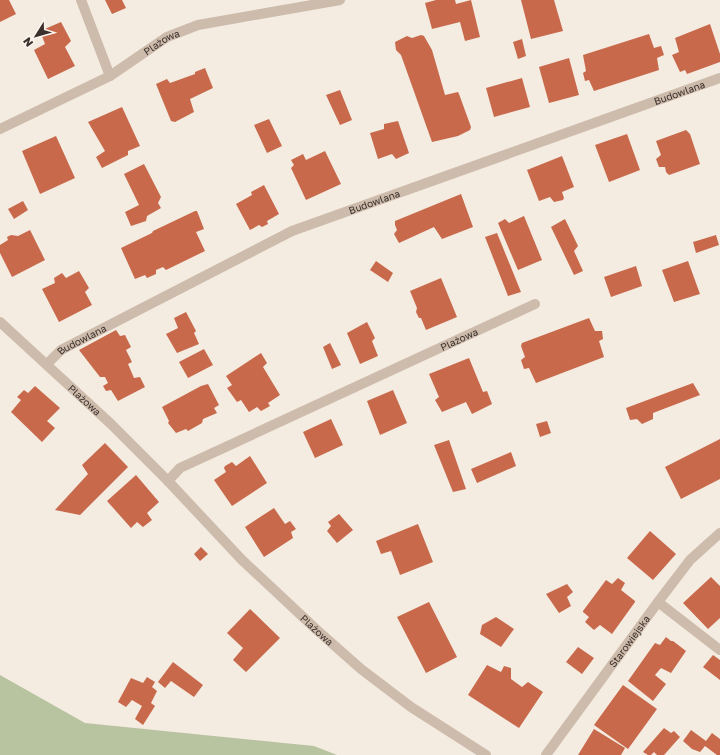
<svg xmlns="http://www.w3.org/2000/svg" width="720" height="755" viewBox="0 0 720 755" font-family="'Golos Text',sans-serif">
<rect width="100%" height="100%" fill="#f4ebe1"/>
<!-- green -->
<path fill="#b8c4a0" d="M0,675L85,723L314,746L337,755H0Z"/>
<!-- building -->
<path fill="#c8694b" d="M0,0H9L16,14L0,22Z
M105,0H122L126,8L112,14Z
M436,0H455L456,4L471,0L480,37L465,41L460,22L432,29L425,3Z
M521,0H554L563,31L531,39Z
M61,22L71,41L65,47L75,66L48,79L34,50L45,44L40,31Z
M710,24L720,54V62L687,74L685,70L680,72L672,55L679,52L675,38Z
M649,34L654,48L661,46L664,55L657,58L659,70L594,91L589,80L585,81L583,73L586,71L583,55Z
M421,35L424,36L432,50L445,95L458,92L459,94L471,127L470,130L458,136L432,142L401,55L396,50L395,42L407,36L412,38Z
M522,39L526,56L518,59L513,42Z
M569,58L579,95L549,103L539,67Z
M205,68L213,88L190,99L194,112L175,122L171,121L156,84L167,79L170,83L195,74V72Z
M522,78L530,107L494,117L486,88Z
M340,90L352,120L340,125L326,95Z
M122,107L140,146L128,151V155L102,168L96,157L105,151L88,122Z
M269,119L282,146L267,153L254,125Z
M398,121L409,153L396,159L392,154L378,159L370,133L384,129V124Z
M686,130L690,134L700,164L669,175L666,172L665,167H659L656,159L661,155L656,141Z
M627,134L640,170L609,182L595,145Z
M56,136L75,178L40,194L22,151Z
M325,151L341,184L306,200L291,168L294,165L291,160L303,154L306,160Z
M562,156L574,187L562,192L564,198L563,200L554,202L550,197L539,201L527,170Z
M144,164L161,197L158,203L161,208L147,216L146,221L131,226L125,212L139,205L124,174Z
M264,185L279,214L267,221L268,224L262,227L259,225L250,230L236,204L252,195L251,192Z
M461,194L473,227L442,239L434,227L399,243L394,234L397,230L395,225V221Z
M23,201L28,210L14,219L8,209Z
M195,211H197L204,229L196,232L205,251L166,270L163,267L156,270V274L147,278L145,275L135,279L121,248L152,233L153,231Z
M524,216L542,260L518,270L498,223L505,219L509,223Z
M565,219L578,246L574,251L583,271L574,275L551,227Z
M30,230L45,260L12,277L0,253V245L8,240L7,237L11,235L18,236Z
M497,233L521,292L508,296L485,237Z
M716,235L719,245L696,253L693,242Z
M376,261L393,273L388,282L370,270Z
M688,261L700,294L674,302L662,270Z
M636,266L642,286L611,297L604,277Z
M79,271L89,288L85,292L92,305L59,322L42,289L55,283L54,278L62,273L66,278Z
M441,278L457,317L426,330L421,318H419L416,312L417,308L410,291Z
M186,312L196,331L194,333L199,344L177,353L166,334L178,328L174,318Z
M589,318L595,331H602L603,339L599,341L604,357L536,383L529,368L524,369L521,360L525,357L521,346L522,343Z
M367,322L375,338L372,341L378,356L360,364L347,333Z
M116,330L120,336L125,335L131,347L126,350L132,362L128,364L134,378L140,377L145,387L118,401L111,390L106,391L103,386L108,383L105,377H100L79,350Z
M330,343L341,365L332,369L323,347Z
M204,349L213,365L188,378L179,362Z
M261,353L267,363L263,367L280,395L268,403L270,406L261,411L257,407L249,412L241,400L237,402L227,388L232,385L226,376Z
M469,358L483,392L487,391L492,404L472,414L466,402L442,412L435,400L439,397L429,374Z
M693,383L700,395L653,413V419L642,424L637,419L630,420L626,408Z
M208,384L219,405L214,408L217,413L203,419L202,423L188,431L186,429L176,433L168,423L169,421L162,407L201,386Z
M35,386L60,408L47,421L55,428L42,442L11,412L21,400L17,397L24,390L28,393Z
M393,390L407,423L380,435L367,401Z
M331,419L343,445L315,458L303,432Z
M547,421L551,433L540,437L536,424Z
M720,439V479L681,499L665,467Z
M449,440L466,489L453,492L434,445Z
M105,443L128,467L80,515L55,510L88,474L82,465Z
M511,452L516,466L477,483L471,469Z
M250,456L267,483L232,506L214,480L226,472L224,468L225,466L232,462L236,466Z
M136,475L159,502L147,513L152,520L143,527L137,522L131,528L107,501Z
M274,508L285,524L290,521L296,529L291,532L293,538L264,557L245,527Z
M339,514L353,530L337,543L327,531L331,526L328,522Z
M418,524L433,562L400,575L391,551L381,554L376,541Z
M650,531L676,554L653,580L627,558Z
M201,547L208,554L200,561L194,554Z
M711,577L720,586V618L708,629L683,603Z
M618,578L625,583L621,590L635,601V602L612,634L600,625L594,630L585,622L589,617L583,612V611L606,580L612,584Z
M567,584L573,592L567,597L571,606L559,613L546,594Z
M429,602L457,657L426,673L397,617Z
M250,609L280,638L246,672L233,660L243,648L227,633Z
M496,617L514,629L501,647L480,634L482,625Z
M666,637L671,641H673L686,651L671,673L661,668L655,675L666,684L653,701L628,681L655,643L660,645Z
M578,647L594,658L582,674L566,662Z
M713,655L720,660V680L703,667Z
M173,662L203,685L194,697L171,681L165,688L158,682Z
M487,665L501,672L504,666L511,668V679L522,687L528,682L543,692L519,728L468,695Z
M147,677L155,682L152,687L157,691L151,703L155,706L143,725L135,719L142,706L132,700L126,707L118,702L131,678L143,683Z
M623,685L657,709L628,749L594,725Z
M664,728L671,733L674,731L680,737L664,755H657L654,752L651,755H648L643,752Z
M594,729L625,748L621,755H578Z
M691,730L706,741L712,733L720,739V755H717L705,746L700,752L692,749L683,741Z"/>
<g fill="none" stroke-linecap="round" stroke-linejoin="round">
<!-- service -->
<path stroke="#cdbbac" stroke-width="10" d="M81,0L110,76"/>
<!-- minor -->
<g stroke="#cdbbac" stroke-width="10">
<path id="s1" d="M0,129L110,76L167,37L198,25L340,0"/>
<path id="s2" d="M0,322L111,424L168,481L242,560L318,631L361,669L411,707L486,755"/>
<path id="s3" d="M47,364L61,350L292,231L720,78"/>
<path id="s4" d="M168,481L180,468L535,304"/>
<path d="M658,602L720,650"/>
<path id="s5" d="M546,755L658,602L690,560L720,533"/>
</g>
</g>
<g text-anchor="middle" stroke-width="3" stroke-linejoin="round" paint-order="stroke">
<!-- street labels -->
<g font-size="10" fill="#3b302b" stroke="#fbf5ee">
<text dy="4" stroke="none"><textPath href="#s1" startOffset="184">Plażowa</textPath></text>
<text dy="4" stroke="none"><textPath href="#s3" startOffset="691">Budowlana</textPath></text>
<text dy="4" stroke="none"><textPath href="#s3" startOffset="367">Budowlana</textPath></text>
<text dy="4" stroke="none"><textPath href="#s4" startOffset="325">Plażowa</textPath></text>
<text dy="4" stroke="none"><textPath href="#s3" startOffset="43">Budowlana</textPath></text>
<text dy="4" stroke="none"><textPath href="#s2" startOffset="115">Plażowa</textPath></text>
<text dy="4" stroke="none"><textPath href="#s2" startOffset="442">Plażowa</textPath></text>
<text dy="4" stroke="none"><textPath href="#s5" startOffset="141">Starowiejska</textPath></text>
</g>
</g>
<!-- north arrow -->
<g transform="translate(36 36) rotate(233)" stroke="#fbf5ee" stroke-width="3" paint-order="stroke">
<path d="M0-3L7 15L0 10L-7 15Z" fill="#3b302b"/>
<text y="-6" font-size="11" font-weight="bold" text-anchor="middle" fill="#3b302b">N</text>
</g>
</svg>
